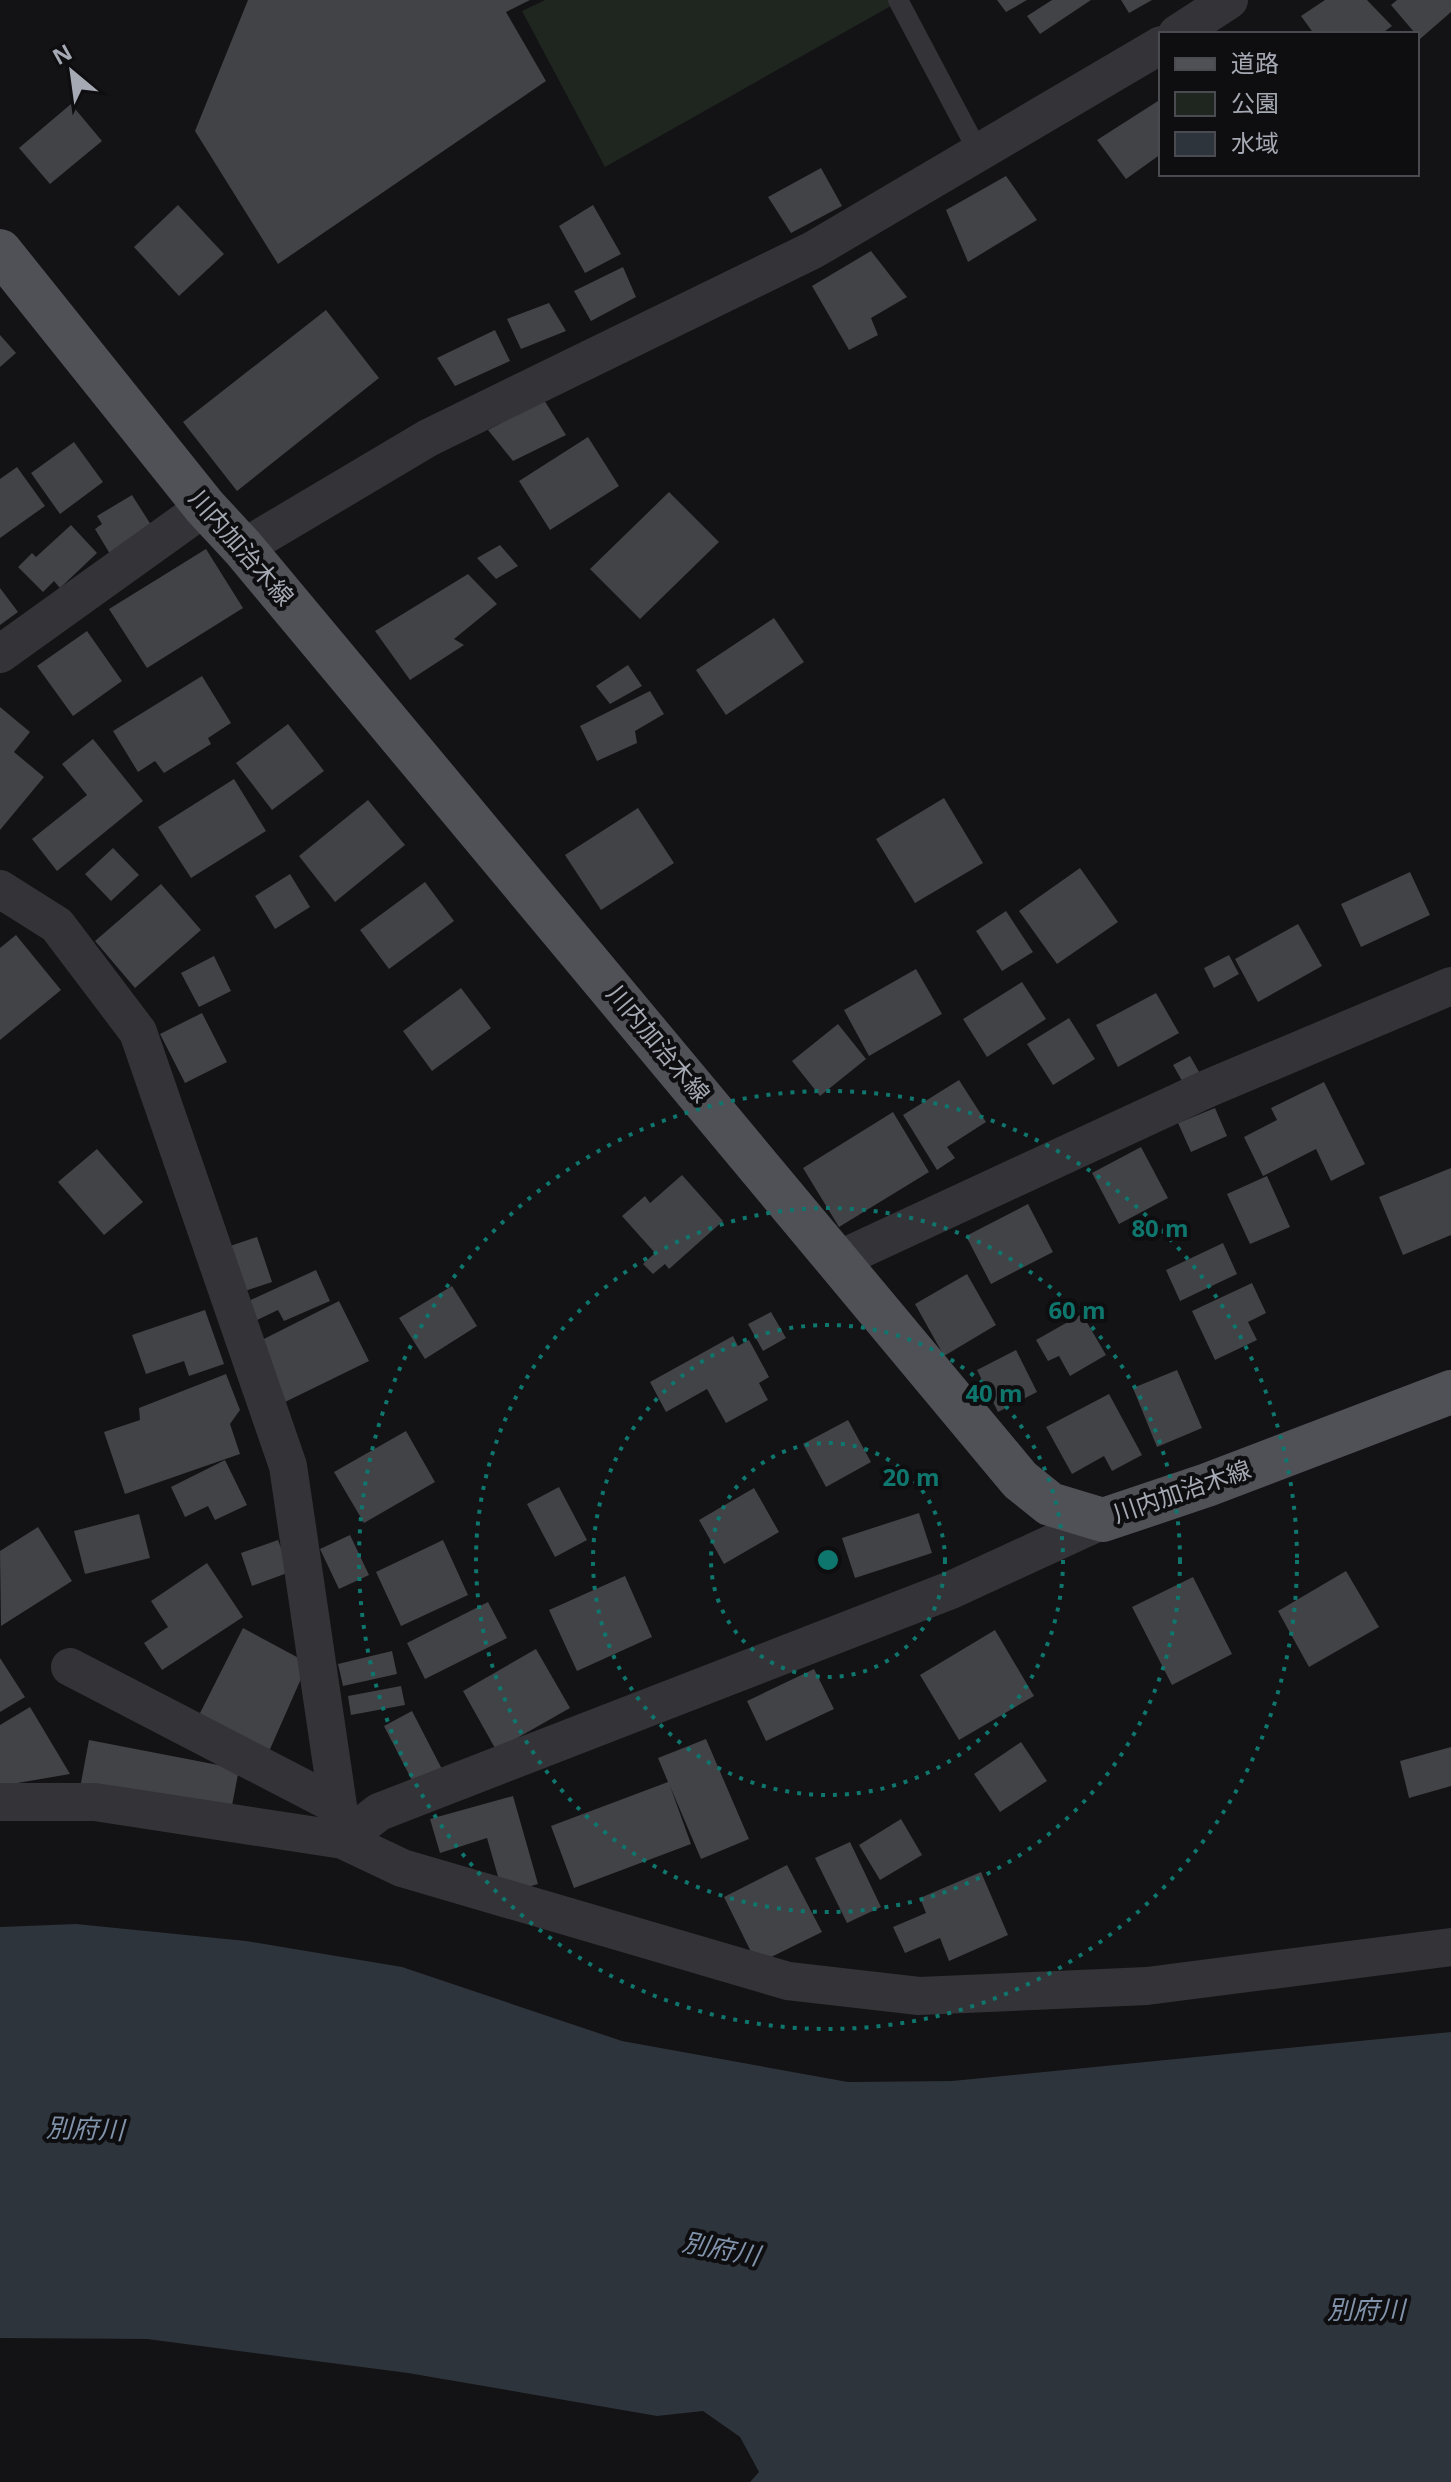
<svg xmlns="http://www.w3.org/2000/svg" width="1451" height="2482" viewBox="0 0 1451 2482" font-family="'Open Sans','Noto Sans JP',sans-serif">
<rect width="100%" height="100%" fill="#131214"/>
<!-- green -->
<path fill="#1f2620" d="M545,0H898V2L605,167L522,11Z"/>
<!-- water -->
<path fill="#2d343b" d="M76,1924L246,1941L402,1967L622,2041L848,2082L952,2081L1451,2032V2482H750L759,2472L740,2437L703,2411L657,2416L408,2373L147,2339L0,2338V1927Z"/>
<!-- building -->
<path fill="#424347" d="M248,0H530L506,12L546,81L278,264L195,131Z
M997,0H1027L1006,12Z
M1052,0H1091L1040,34L1027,16Z
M1121,0H1152L1129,13Z
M1325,0H1367L1392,26L1381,34H1314L1301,16Z
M1397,0H1451V12L1420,39L1391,5Z
M1158,101L1161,105V154L1126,179L1097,140Z
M71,104L102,141L50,184L19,148Z
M821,168L842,206L791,233L768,197Z
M1006,176L1037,220L968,262L946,210Z
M178,205L224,254L179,296L134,247Z
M593,205L621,254L585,273L559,226Z
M871,251L907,297L871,318L878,335L849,350L812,286Z
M623,267L636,297L591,321L574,291Z
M549,303L566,331L521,349L507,319Z
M326,310L379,378L237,491L183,422Z
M495,330L510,361L455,386L437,358Z
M0,335L16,353L0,367Z
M544,400L566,435L513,461L488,430Z
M588,437L619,486L550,530L519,481Z
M74,442L103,482L60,514L31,473Z
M17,467L45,506L0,538V479Z
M669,492L719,542L640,619L590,569Z
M132,495L153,528L110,554L95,529L102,524L97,516Z
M71,525L97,553L60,588L54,581L43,592L18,567L32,553L36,557Z
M500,545L518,566L496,579L477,558Z
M206,549L243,608L147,668L109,609Z
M468,574L497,604L454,639L464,645L410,680L375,631Z
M0,588L18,612L0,625Z
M774,618L804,662L726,715L696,670Z
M87,631L122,681L73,716L37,666Z
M628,665L642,686L610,704L596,686Z
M202,676L231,723L208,738L211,744L164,773L155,761L138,772L113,731Z
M650,691L664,714L635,731L637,743L597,761L580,726Z
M0,707L30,732L14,752L44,777L0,830Z
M288,724L324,771L272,810L236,763Z
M93,739L143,801L57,871L32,839L87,795L62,764Z
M234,779L266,831L191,878L158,827Z
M944,798L983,863L915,903L876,839Z
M368,800L405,845L335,902L299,856Z
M638,808L674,863L601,910L565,855Z
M113,848L139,875L111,901L85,874Z
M1080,868L1118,922L1057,964L1019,911Z
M1410,872L1430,915L1361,947L1341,904Z
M290,874L310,907L275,929L255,896Z
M425,882L454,921L389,969L360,930Z
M161,884L201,930L135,988L95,941Z
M1006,911L1033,952L1002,971L976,931Z
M1298,924L1322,966L1258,1002L1235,959Z
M16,935L61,990L0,1040V948Z
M1229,955L1239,974L1214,988L1204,968Z
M214,956L231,991L199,1007L181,973Z
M916,969L942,1014L869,1056L844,1010Z
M1022,982L1046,1019L987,1057L963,1019Z
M461,988L491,1028L432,1071L403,1031Z
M1156,993L1179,1033L1118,1067L1096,1025Z
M202,1013L227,1062L185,1083L160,1034Z
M1069,1018L1095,1059L1053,1085L1027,1044Z
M838,1024L866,1059L820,1096L792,1061Z
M1190,1056L1202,1077L1185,1086L1173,1065Z
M959,1080L986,1122L947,1147L955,1158L937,1170L903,1115Z
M1324,1082L1365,1164L1331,1181L1316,1149L1263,1176L1244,1137L1277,1120L1271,1108Z
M1215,1108L1227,1136L1191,1152L1178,1123Z
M893,1112L929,1172L839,1227L803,1168Z
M1141,1147L1168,1198L1119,1224L1092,1173Z
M97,1149L143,1202L104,1235L58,1182Z
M1451,1168V1235L1403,1255L1379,1197Z
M682,1175L723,1221L669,1269L665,1264L653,1274L643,1264L655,1253L622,1216L645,1196L650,1203Z
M1267,1176L1290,1227L1250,1244L1227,1194Z
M1028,1204L1053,1252L991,1284L966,1236Z
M257,1237L272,1282L242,1292L227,1247Z
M1223,1243L1237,1274L1180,1301L1166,1270Z
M316,1270L330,1301L284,1321L278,1310L253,1322L244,1303Z
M967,1274L996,1325L944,1356L915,1304Z
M1252,1283L1266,1313L1248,1322L1257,1340L1215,1360L1192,1311Z
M452,1286L477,1326L425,1359L399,1318Z
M339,1301L369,1361L285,1402L256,1343Z
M205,1310L224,1364L189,1376L184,1361L146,1374L132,1335Z
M771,1312L786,1338L763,1351L748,1324Z
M1082,1314L1106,1355L1070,1376L1059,1356L1048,1361L1036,1340Z
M733,1336L738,1346L749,1340L769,1377L759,1383L768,1400L726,1423L707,1389L666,1412L650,1382Z
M1016,1350L1037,1392L998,1412L977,1370Z
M1177,1370L1202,1428L1157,1447L1133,1388Z
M226,1374L240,1410L230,1424L240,1454L125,1494L104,1432L140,1420L139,1408Z
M1109,1394L1142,1455L1112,1471L1104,1456L1072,1474L1046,1427Z
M848,1420L871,1462L826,1487L803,1444Z
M406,1431L435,1482L364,1523L334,1472Z
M225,1460L247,1505L215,1520L208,1506L185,1517L171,1487Z
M559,1487L587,1540L555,1557L527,1504Z
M754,1488L779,1532L724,1564L699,1520Z
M919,1513L932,1553L855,1578L842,1538Z
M139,1514L150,1558L85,1574L74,1531Z
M38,1527L72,1581L1,1626L0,1551Z
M350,1535L369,1575L339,1589L320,1549Z
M278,1540L290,1572L252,1586L241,1553Z
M443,1540L468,1595L401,1626L376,1572Z
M207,1563L243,1617L162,1670L144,1643L168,1627L151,1601Z
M1346,1571L1379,1627L1309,1667L1278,1611Z
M625,1576L652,1637L577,1671L549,1610Z
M1193,1577L1232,1654L1172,1685L1132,1607Z
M488,1602L507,1638L425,1679L407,1643Z
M243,1628L308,1663L267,1756L199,1715Z
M995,1630L1034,1696L959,1740L920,1675Z
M536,1649L570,1708L496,1750L463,1691Z
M392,1651L397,1674L343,1686L338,1664Z
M0,1658L25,1697L0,1712Z
M814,1669L834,1709L766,1741L747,1701Z
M401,1686L405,1705L351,1715L348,1696Z
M30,1707L70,1774L0,1786V1725Z
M412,1711L444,1773L416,1788L384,1726Z
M706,1739L749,1839L701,1859L670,1786L691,1844L574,1888L551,1826L668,1782L658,1758Z
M89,1740L239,1769L230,1816L80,1788Z
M1021,1742L1047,1781L1000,1812L974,1774Z
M1451,1747V1786L1409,1798L1400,1761Z
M513,1796L538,1884L503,1894L487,1838L440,1853L430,1819Z
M901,1819L922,1855L880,1880L859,1845Z
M850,1842L881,1907L847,1923L815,1858Z
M787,1865L822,1932L757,1964L724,1897Z
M981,1872L1008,1935L949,1961L940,1938L905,1953L893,1927L926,1913L920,1898Z"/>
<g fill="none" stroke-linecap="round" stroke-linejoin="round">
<!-- lane -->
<path stroke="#343438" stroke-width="20" d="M898,0L979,153"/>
<!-- street -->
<path stroke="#343438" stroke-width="38" d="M1177,34L1229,0
M243,548L428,438L813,250L1161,45
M0,654L205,507
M0,889L57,925L138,1032L288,1466L343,1840
M838,1260L1209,1088L1451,986
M70,1667L338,1806
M0,1802H95L343,1840L402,1868L788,1981L919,1996L1147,1986L1451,1947
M343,1840L379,1812L951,1590L1103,1520"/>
<!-- primary -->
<path stroke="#505157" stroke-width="44" d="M0,251L205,507L243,548L1020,1480L1050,1504L1103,1520L1207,1485L1451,1392"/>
</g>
<!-- distance rings -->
<g fill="none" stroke="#0f766e" stroke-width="4" stroke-dasharray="4 8">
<circle cx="828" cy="1560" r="117"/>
<circle cx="828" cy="1560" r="235"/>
<circle cx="828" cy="1560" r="352"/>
<circle cx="828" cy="1560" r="469"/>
</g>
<g text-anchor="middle" stroke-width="8" stroke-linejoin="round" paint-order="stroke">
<!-- street labels -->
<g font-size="24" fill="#a5a9b3" stroke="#0e0d0f">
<text transform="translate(241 548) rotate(49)" y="8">川内加治木線</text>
<text transform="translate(658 1044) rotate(50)" y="8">川内加治木線</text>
<text transform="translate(1182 1492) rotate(-19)" y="8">川内加治木線</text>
</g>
<!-- water labels -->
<g font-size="26" font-style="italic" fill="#8093aa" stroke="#0e0d0f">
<text transform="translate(85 2129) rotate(2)" y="9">別府川</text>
<text transform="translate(721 2249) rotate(11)" y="9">別府川</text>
<text x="1366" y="2319">別府川</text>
</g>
</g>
<circle cx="828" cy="1560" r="12" fill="#0f766e" stroke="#0e0d0f" stroke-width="4"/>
<g font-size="24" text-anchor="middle" font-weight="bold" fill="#0f766e" stroke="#0e0d0f" stroke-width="8" stroke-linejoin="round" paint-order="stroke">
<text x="1160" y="1237">80 m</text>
<text x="1077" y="1319">60 m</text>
<text x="994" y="1402">40 m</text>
<text x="911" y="1486">20 m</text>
</g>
<!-- legend -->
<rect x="1159" y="32" width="260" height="144" fill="#0e0d0f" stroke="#4a4b51" stroke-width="2"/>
<rect x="1175" y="58" width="40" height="12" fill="#505157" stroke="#4a4b51" stroke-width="2"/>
<text x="1231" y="72" font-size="24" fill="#a5a9b3">道路</text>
<rect x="1175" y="92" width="40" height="24" fill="#1f2620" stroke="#4a4b51" stroke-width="2"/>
<text x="1231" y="112" font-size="24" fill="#a5a9b3">公園</text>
<rect x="1175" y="132" width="40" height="24" fill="#2d343b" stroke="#4a4b51" stroke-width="2"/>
<text x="1231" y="152" font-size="24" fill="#a5a9b3">水域</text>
<!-- north arrow -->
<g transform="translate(72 72) rotate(331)" stroke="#0e0d0f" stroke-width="6" paint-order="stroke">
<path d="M0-6L14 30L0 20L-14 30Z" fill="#a5a9b3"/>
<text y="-12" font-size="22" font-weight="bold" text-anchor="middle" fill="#a5a9b3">N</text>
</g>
</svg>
